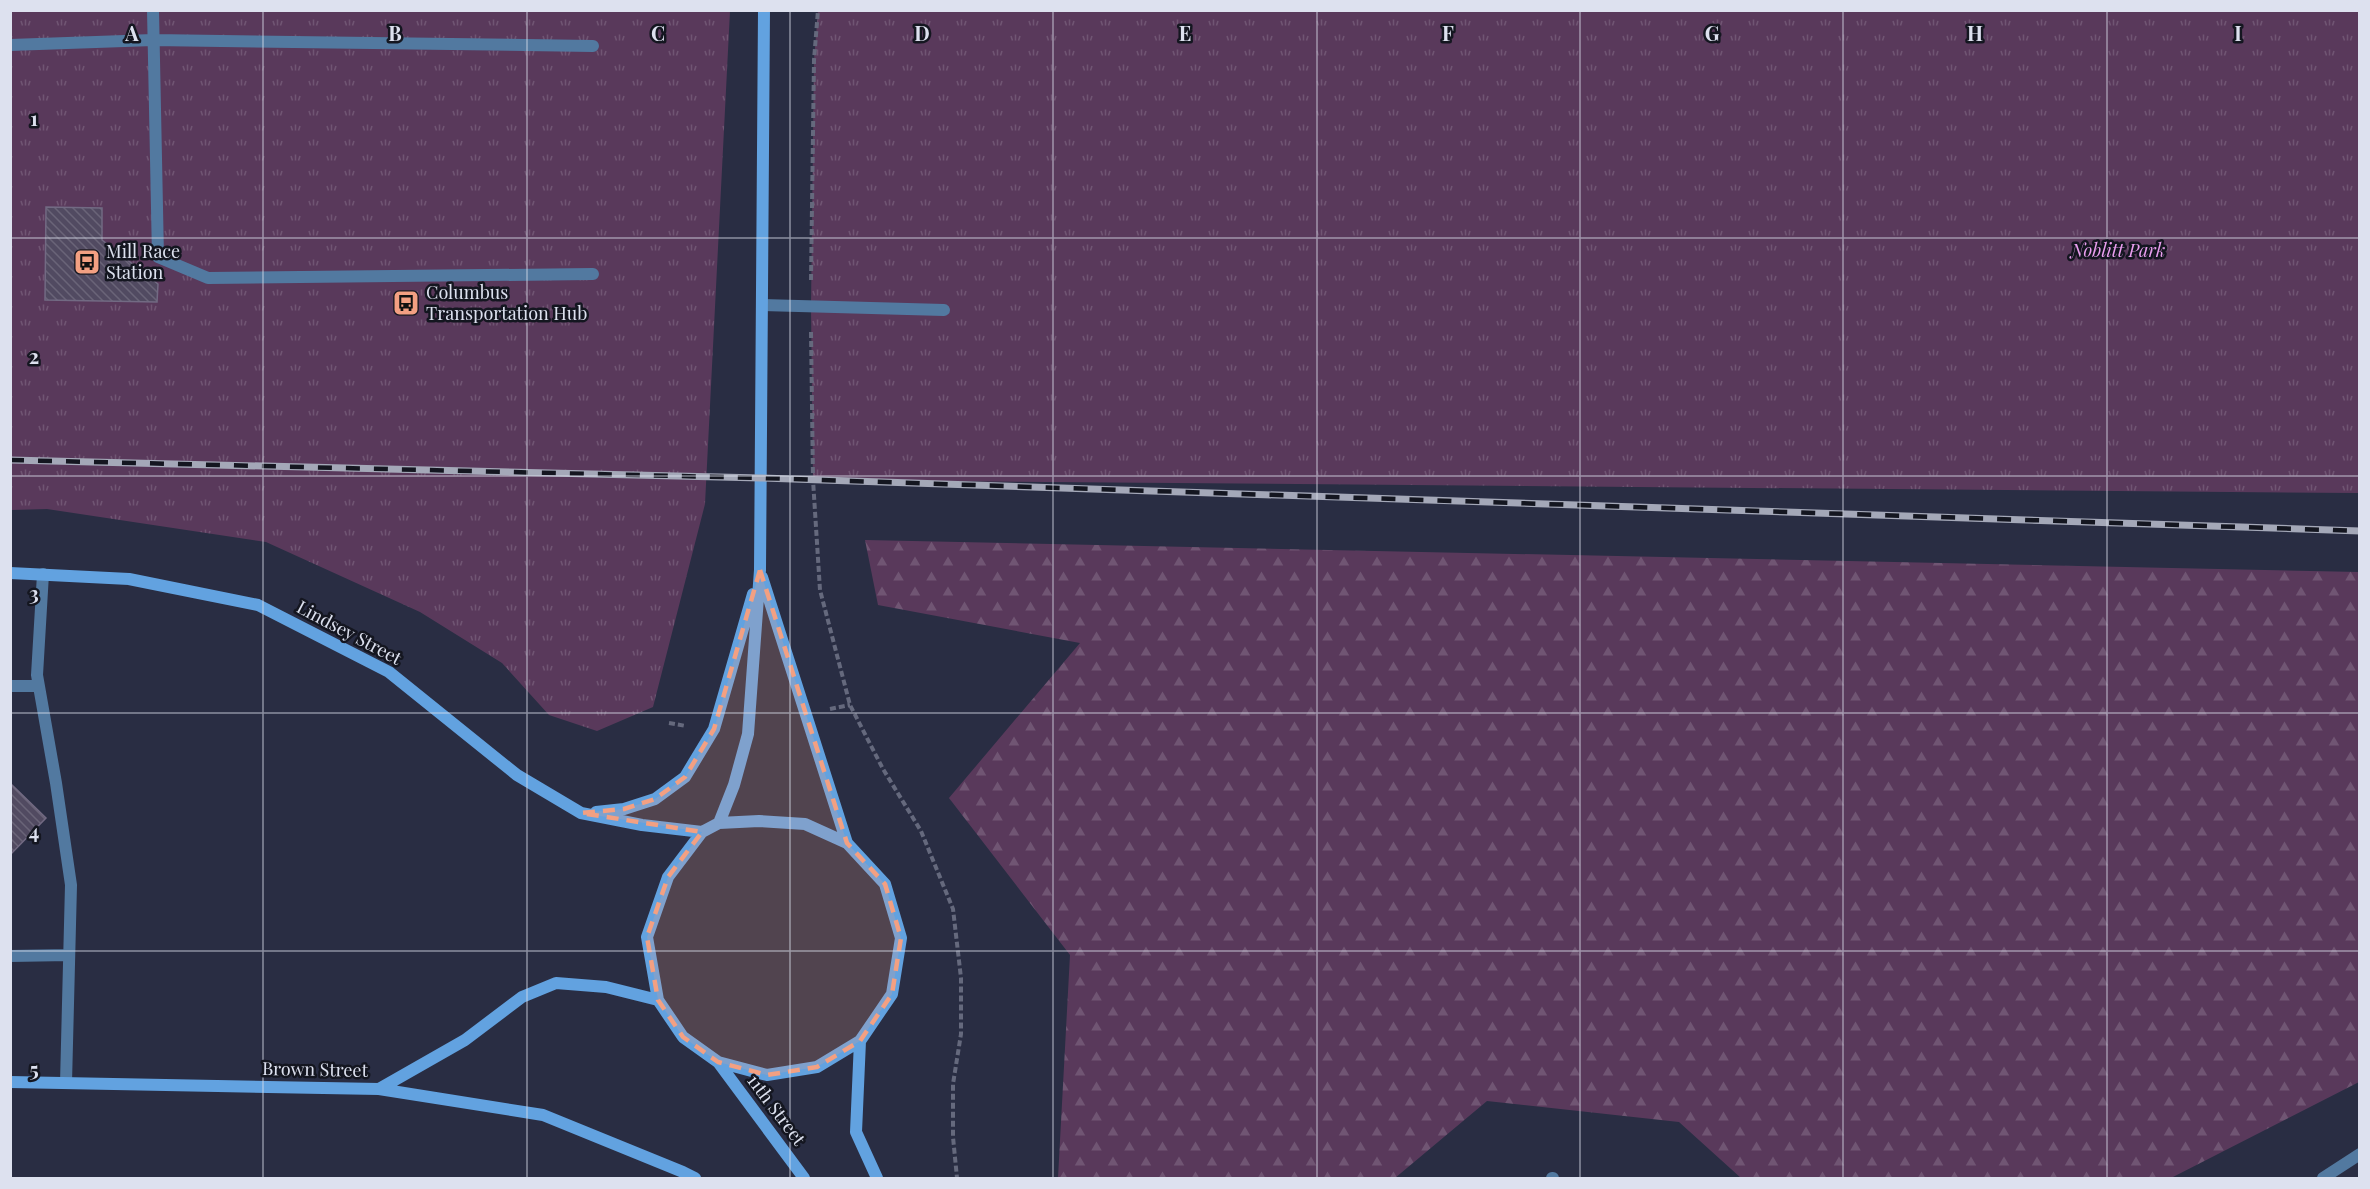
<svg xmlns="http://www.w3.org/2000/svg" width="2370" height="1189" viewBox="0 0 2370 1189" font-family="'Playfair Display',serif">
<defs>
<pattern id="forest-firs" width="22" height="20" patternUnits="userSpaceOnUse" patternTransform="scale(1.5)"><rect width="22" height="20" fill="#59395b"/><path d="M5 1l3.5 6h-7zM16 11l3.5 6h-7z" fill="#705573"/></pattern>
<pattern id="park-tufts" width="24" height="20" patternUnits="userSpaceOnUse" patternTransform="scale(1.5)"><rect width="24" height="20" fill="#59395b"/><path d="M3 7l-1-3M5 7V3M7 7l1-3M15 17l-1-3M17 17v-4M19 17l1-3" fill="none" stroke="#705573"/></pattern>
<pattern id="building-back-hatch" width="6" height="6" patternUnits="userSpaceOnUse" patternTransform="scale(1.5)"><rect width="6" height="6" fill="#514a61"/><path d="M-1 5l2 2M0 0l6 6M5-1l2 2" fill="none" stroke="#6a6478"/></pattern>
</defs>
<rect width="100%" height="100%" fill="#292d43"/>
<!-- forest -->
<path fill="url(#forest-firs)" d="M865,540L2359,572V1082L2171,1178H1741L1679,1122L1487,1101L1395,1178H1058L1070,955L949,798L1080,643L878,605Z"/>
<!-- park -->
<path fill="url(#park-tufts)" d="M10,11H730L705,504L653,707L597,731L549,715L502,663L420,612L266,542L47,509L11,510Z
M818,11H2359V493L813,480L811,307L814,60Z"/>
<!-- building -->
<path fill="url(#building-back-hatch)" stroke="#726a83" stroke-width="1.5" d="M46,207L102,208V240L158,284L157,302L45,300Z
M10,783L46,818L10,855Z"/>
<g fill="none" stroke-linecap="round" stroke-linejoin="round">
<!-- path -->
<path stroke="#65697d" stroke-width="4" stroke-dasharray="6 3" stroke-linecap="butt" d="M811,280L814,60L818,10
M811,332L813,480L820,590L850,705L883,769L921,831L953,909L961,978V1034L953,1084V1137L957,1178
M830,709L850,705
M669,723L686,726"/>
<!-- service -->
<path stroke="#5279a0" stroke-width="12" d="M153,10L158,257L208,278L593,274
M10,45L153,40L593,46
M762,305L944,310
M43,574L37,675L56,783L71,885L66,1083
M10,686H39
M10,956L69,955
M1552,1178H1553
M2323,1178L2360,1154"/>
<!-- secondary -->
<path stroke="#62a2e0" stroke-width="12" d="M10,573L129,579L258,605L389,672L517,775L581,813L642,825L702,832
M762,577L847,843
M596,812L624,809L655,799L685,777L714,729L753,594
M759,821L805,824L847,843L885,884L901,938L892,994L860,1041L817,1067L767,1075L718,1062L683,1037L658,1000L647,937L668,877L702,832L719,823Z
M719,823L734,785L748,734L760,570L764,10
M860,1041L856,1132L877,1178
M718,1062L804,1178
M10,1082L379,1089L543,1115L683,1172L695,1178
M379,1089L465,1040L522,997L556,983L606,987L658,1000"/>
<!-- rail casing -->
<g stroke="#a4a8b8" stroke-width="7">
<path id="rail" d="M10,460L761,478L2360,531"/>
</g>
<!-- rail -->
<use href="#rail" stroke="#141620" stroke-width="4.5" stroke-dasharray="14" stroke-linecap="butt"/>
</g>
<!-- marked area -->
<path fill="#f3a082" fill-opacity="0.2" stroke="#f3a082" stroke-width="4.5" stroke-dasharray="12 8" stroke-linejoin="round" d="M760,570L847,843L885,884L901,938L892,994L860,1041L817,1067L767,1075L718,1062L683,1037L658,1000L647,937L668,877L702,832L581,813L624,809L655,799L685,777L714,729Z"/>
<!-- grid -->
<path fill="none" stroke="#dde1ef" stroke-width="1.5" stroke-opacity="0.55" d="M263,10V1178M527,10V1178M790,10V1178M1053,10V1178M1317,10V1178M1580,10V1178M1843,10V1178M2107,10V1178M10,238H2360M10,476H2360M10,713H2360M10,951H2360"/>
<!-- icons -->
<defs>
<g id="bus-square" transform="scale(1.35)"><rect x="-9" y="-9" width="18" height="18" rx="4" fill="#f3a082" stroke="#141620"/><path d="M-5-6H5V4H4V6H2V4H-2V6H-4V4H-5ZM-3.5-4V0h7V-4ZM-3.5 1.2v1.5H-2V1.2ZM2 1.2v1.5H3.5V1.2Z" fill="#111"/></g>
</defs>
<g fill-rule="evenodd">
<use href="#bus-square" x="87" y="262"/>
<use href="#bus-square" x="406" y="303"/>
</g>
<g text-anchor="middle" stroke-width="5" stroke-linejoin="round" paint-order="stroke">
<!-- park labels -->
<g font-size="18" font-style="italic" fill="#ea9eef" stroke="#141620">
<text x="2118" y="257">Noblitt Park</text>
</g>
<!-- poi labels -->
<g font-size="18" fill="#dde1ef" stroke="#141620" text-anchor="start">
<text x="106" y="258">Mill Race<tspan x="106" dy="21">Station</tspan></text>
<text x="426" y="299">Columbus<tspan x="426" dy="21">Transportation Hub</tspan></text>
</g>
<!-- street labels -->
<g font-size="18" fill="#dde1ef" stroke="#141620">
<text transform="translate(349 633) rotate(28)" y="6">Lindsey Street</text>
<text transform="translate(315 1070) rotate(1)" y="6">Brown Street</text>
<text transform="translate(776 1110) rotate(53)" y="6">11th Street</text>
</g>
</g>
<g font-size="20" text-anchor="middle" font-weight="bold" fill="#dde1ef" stroke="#141620" stroke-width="5" stroke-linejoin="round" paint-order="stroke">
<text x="132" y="41">A</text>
<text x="395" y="41">B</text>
<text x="658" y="41">C</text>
<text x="922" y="41">D</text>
<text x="1185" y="41">E</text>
<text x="1448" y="41">F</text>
<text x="1712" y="41">G</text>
<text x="1975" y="41">H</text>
<text x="2238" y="41">I</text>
<text x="34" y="126">1</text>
<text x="34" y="364">2</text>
<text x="34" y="601">3</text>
<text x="34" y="839">4</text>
<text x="34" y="1077">5</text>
</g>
<!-- border -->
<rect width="2370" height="1189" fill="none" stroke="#dde1ef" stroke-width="24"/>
</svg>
